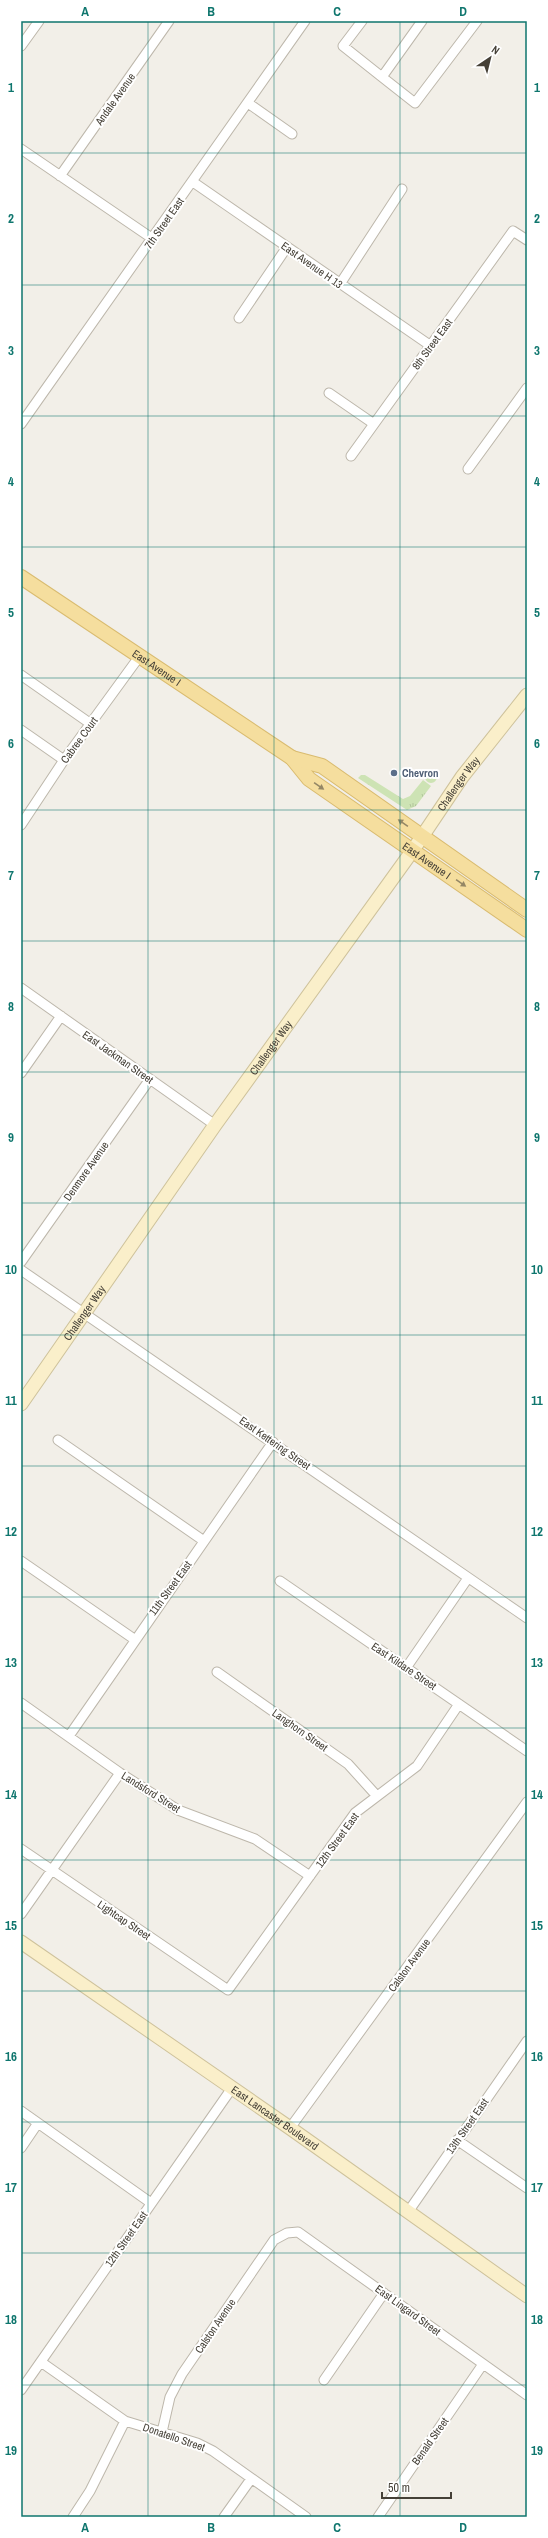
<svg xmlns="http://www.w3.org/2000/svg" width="548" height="2538" viewBox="0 0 548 2538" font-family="'Archivo Narrow',sans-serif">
<defs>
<pattern id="grass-tufts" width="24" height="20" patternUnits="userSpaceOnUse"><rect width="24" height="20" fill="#cde3b4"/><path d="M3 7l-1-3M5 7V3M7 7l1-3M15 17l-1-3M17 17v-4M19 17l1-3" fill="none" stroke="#b1c49b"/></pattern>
</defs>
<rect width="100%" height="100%" fill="#f2efe8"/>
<!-- grass -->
<path fill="url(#grass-tufts)" d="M425 777a6 6 0 1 1 12 0a6 6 0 1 1-12 0Z
M361,775H365L403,799L410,796L423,780L431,786L416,806L407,810L358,778Z"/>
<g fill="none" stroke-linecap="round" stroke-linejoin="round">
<!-- street casing -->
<g stroke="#bdb7ab" stroke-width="11">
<path id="street" d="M362,21L343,46L382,77
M422,21L382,77L415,103L477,21
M21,46L39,21
M248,103L292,134
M21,149L153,239
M60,176L169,21
M193,182L431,346
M340,284L402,189
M239,318L287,247
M329,393L374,424
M21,424L305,21
M351,456L513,231L527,240
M468,469L527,388
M21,675L91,724
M21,730L64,760
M21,825L64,760L139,657
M21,988L215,1125
M21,1073L61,1016
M21,1262L150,1079
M21,1270L527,1618
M58,1440L204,1541
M21,1561L134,1639
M280,1581L527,1751
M406,1668L468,1578
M217,1672L348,1764L376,1795
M21,1703L120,1773L178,1810L255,1839L310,1876
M69,1736L273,1442
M21,1849L228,1990L355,1813L417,1766L459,1704
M21,1914L120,1773
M21,2111L151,2203
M290,2128L527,1802
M457,2140L527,2188
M21,2148L38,2123
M408,2212L527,2041
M41,2362L125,2421L197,2443L213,2451L306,2517
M324,2380L384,2293
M21,2390L232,2088
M162,2432L170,2397L182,2374L274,2240L287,2233L298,2232L527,2395
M73,2517L90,2491L125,2421
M224,2517L251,2479
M378,2517L483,2364"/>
</g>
<!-- secondary casing -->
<g stroke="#cec29b" stroke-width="15">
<g id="secondary">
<path id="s1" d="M21,1404L215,1125L413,850L462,777L527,695"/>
<path id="s2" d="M21,1942L290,2128L527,2296"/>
</g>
</g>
<!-- primary casing -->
<g stroke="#d9bb6f" stroke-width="16">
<g id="primary">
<path id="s3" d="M21,577L292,758L309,779L527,930"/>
<path d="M292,758L322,766L527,910"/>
</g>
</g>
<!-- street -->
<use href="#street" stroke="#fff" stroke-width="9"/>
<!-- secondary -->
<use href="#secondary" stroke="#faefca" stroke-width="13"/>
<!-- primary -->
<use href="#primary" stroke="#f5de9e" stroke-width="14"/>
</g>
<!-- one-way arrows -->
<defs><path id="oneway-solid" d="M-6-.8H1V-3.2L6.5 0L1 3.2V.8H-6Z"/></defs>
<g fill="#948765">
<use href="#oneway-solid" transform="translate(319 786) rotate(35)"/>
<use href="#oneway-solid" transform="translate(403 823) rotate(-145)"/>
<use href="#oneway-solid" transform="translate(461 883) rotate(35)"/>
</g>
<!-- grid -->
<path fill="none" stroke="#0f766e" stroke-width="1" stroke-opacity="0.55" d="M148,21V2517M274,21V2517M400,21V2517M21,153H527M21,285H527M21,416H527M21,547H527M21,678H527M21,810H527M21,941H527M21,1072H527M21,1203H527M21,1335H527M21,1466H527M21,1597H527M21,1728H527M21,1860H527M21,1991H527M21,2122H527M21,2253H527M21,2385H527"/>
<!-- markers -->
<circle fill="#5c6f8a" stroke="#fff" stroke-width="1.5" cx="394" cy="773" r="4"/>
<g text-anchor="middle" stroke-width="4" stroke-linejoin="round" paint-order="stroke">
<!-- street labels -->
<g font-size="11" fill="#454037" stroke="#fff">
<text transform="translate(115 99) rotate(-55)" y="4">Andale Avenue</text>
<text transform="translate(164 223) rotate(-55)" y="4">7th Street East</text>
<text transform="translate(312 265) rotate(35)" y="4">East Avenue H 13</text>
<text transform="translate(432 344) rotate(-54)" y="4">8th Street East</text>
<text dy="4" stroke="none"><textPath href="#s3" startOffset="163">East Avenue I</textPath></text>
<text transform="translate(79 740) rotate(-54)" y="4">Cabree Court</text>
<text dy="4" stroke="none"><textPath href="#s1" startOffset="759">Challenger Way</textPath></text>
<text dy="4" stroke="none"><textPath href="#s3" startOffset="496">East Avenue I</textPath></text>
<text dy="4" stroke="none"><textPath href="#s1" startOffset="435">Challenger Way</textPath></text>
<text transform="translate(118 1057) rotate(35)" y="4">East Jackman Street</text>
<text transform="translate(86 1171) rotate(-55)" y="4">Denmore Avenue</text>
<text dy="4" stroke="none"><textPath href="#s1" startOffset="111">Challenger Way</textPath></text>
<text transform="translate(275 1443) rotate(35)" y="4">East Kettering Street</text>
<text transform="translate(170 1588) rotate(-54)" y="4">11th Street East</text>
<text transform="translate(404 1666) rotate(34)" y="4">East Kildare Street</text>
<text transform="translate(300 1730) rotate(35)" y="4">Langhorn Street</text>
<text transform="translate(151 1792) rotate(32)" y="4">Landsford Street</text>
<text transform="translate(337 1840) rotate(-54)" y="4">12th Street East</text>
<text transform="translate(124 1920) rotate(34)" y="4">Lightcap Street</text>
<text transform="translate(409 1965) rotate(-54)" y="4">Calston Avenue</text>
<text dy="4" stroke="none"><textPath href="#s2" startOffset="309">East Lancaster Boulevard</textPath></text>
<text transform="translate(467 2126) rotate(-55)" y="4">13th Street East</text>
<text transform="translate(126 2239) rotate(-55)" y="4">12th Street East</text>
<text transform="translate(408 2310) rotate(36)" y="4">East Lingard Street</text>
<text transform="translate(215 2326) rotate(-56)" y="4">Calston Avenue</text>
<text transform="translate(174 2437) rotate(19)" y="4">Donatello Street</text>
<text transform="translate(430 2441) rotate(-55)" y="4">Benald Street</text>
</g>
<!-- service labels -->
<g font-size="11" font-weight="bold" fill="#4e5e75" stroke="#fff" text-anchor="start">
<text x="402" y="777">Chevron</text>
</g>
</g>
<!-- border -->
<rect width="548" height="2538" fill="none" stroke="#ffffff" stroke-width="44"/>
<!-- north arrow -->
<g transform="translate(490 58) rotate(35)" stroke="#ffffff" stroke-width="3" paint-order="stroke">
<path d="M0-3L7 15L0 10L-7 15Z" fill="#454037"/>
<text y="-6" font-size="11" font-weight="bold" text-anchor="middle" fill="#454037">N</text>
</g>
<!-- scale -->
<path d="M382 2492v6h69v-6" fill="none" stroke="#454037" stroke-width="2"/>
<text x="388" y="2492" font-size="12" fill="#454037" stroke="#ffffff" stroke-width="3" paint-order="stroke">50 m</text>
<rect x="22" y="22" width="504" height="2494" fill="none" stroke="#0f766e" stroke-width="1.5"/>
<g font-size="13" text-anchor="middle" font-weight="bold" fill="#0f766e">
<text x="85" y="16">A</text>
<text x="211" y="16">B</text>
<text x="337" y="16">C</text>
<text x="463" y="16">D</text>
<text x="11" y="92">1</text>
<text x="537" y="92">1</text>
<text x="11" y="223">2</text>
<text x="537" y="223">2</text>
<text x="11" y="355">3</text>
<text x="537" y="355">3</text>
<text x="11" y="486">4</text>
<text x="537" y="486">4</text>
<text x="11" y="617">5</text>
<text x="537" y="617">5</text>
<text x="11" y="748">6</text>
<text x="537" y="748">6</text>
<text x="11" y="880">7</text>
<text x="537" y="880">7</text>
<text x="11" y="1011">8</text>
<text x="537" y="1011">8</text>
<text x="11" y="1142">9</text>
<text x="537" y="1142">9</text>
<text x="11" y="1274">10</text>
<text x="537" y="1274">10</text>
<text x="11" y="1405">11</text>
<text x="537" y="1405">11</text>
<text x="11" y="1536">12</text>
<text x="537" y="1536">12</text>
<text x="11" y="1667">13</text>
<text x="537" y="1667">13</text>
<text x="11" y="1799">14</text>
<text x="537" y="1799">14</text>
<text x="11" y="1930">15</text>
<text x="537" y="1930">15</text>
<text x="11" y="2061">16</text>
<text x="537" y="2061">16</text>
<text x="11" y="2192">17</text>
<text x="537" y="2192">17</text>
<text x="11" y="2324">18</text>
<text x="537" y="2324">18</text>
<text x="11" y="2455">19</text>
<text x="537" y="2455">19</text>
<text x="85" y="2532">A</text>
<text x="211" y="2532">B</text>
<text x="337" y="2532">C</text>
<text x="463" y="2532">D</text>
</g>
</svg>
